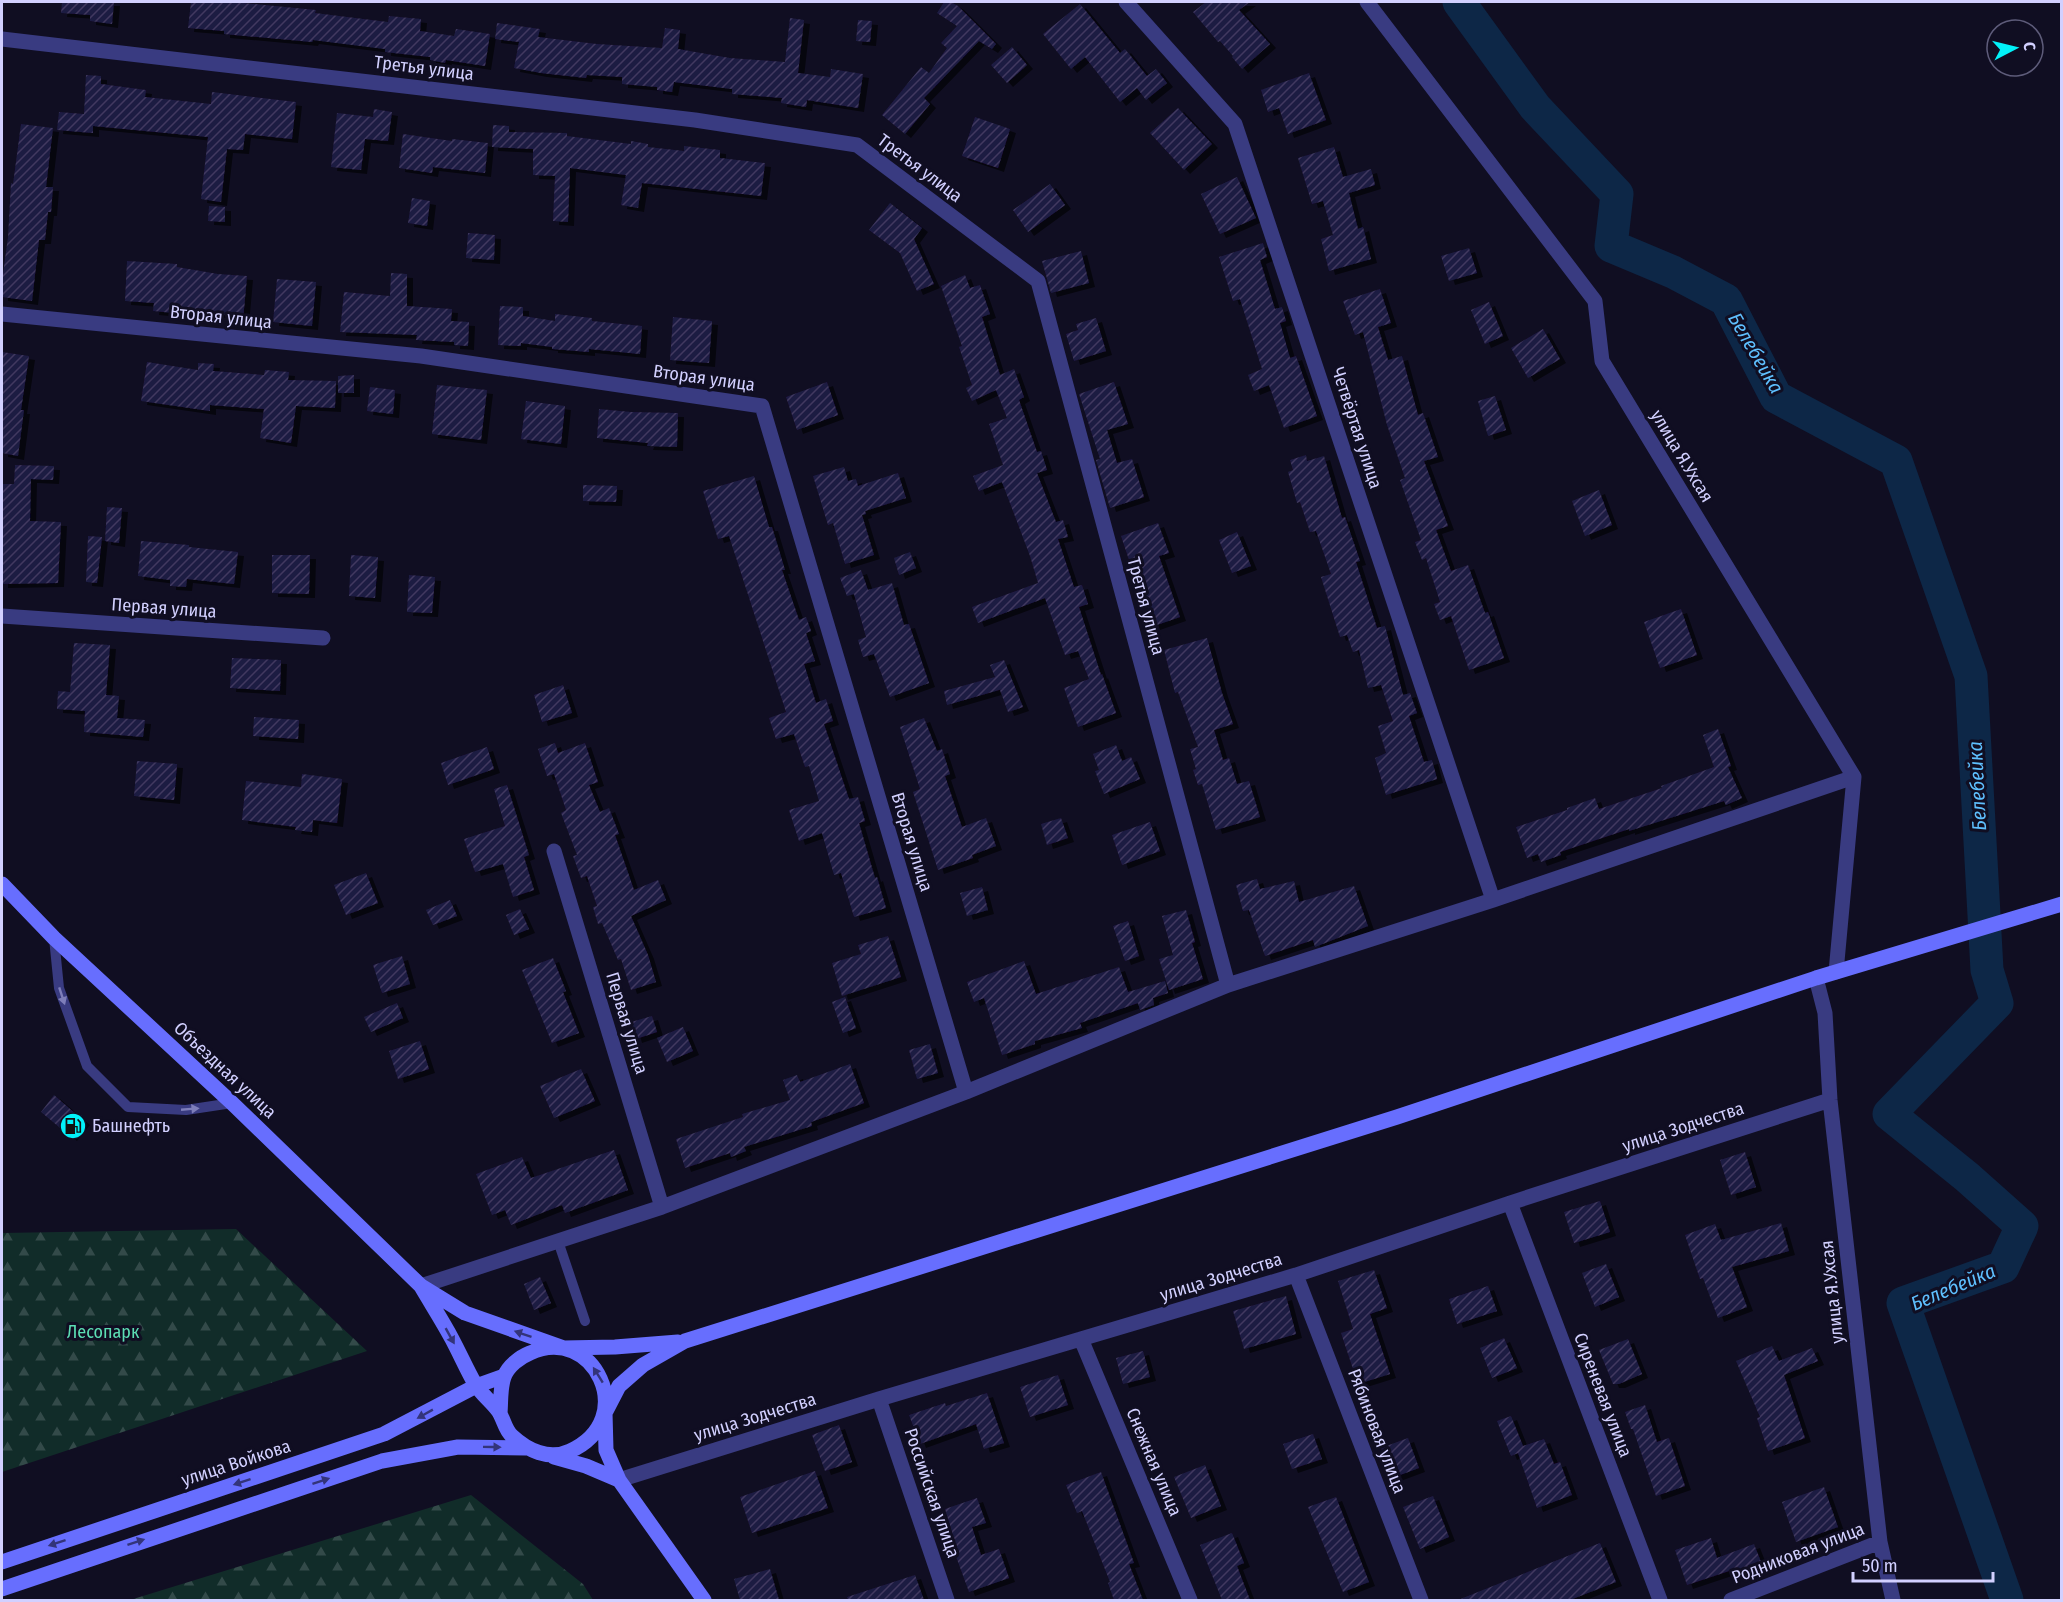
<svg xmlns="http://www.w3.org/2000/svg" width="2063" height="1602" viewBox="0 0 2063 1602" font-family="'Fira Sans Condensed',sans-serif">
<defs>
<pattern id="forest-firs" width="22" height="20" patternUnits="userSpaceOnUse" patternTransform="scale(1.5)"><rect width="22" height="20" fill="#112c29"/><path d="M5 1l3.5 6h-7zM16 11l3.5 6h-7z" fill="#334a49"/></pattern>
<pattern id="building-hatch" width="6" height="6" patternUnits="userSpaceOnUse" patternTransform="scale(1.5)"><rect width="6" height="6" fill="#1f1a43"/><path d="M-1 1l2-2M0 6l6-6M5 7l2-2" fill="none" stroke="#3f3a5f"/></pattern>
<filter id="shadow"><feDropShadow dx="6" dy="4" stdDeviation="0" flood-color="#0009"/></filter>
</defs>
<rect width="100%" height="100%" fill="#100e22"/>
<!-- forest -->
<path fill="url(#forest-firs)" d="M236,1229L367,1351L2,1472V1233Z
M471,1495L583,1584L593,1600H130Z"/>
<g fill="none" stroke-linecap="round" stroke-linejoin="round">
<!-- river -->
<path stroke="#0d2747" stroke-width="33" d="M1459,2L1535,107L1617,194L1611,246L1673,272L1726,300L1776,397L1896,461L1971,676L1987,970L1997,1003L1889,1114L1967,1177L2022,1226L2003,1267L1903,1303L2007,1600"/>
</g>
<!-- building -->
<path fill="url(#building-hatch)" filter="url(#shadow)" d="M62,2H114L112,24L90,21V15L61,13Z
M191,2H234L316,10L315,13L388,22L389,16L421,19L420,31L454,36L456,29L490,34L485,66L446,60L445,63L430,60V57L385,52V49L313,40L312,42L224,34V31L188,28Z
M944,2H951L958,6L996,44L992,49L979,41L924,98L930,104L905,134L882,115L921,67L929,73L947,48L941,43L957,26L937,13Z
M1206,2H1250L1239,10L1270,44L1242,69L1232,57L1233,56L1220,41L1218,42L1193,12Z
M1080,4L1120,53L1125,49L1147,76L1156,69L1167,83L1146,100L1137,88L1120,102L1085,57L1071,69L1043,34Z
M790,18L804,20L798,73L830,77L831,69L863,74L858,108L807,100L806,107L781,103L782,98L732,94V89L674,82L672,92L657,90V87L622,84V77L587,75L586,78L541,73L514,68L519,42L495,39L497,23L540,29L538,37L597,44L662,48L665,28L680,30L678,49L730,58L785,62Z
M858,20L872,21L870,42L856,41Z
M1012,47L1027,65L1007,83L991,65Z
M1309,73L1326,120L1288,134L1279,108L1268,112L1261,90Z
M86,75L101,76V84L146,90L145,97L211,104L212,92L296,102L292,139L245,134L243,150L227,149L221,202L201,199L208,137L93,126V133L57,130L59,112L84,114Z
M1178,108L1212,144L1184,170L1150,133Z
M374,109L392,112L388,141L365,139L361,170L331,167L337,113L373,117Z
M975,117L1010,129L998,168L962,156Z
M21,124L53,128L46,187H53L51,212H48L45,240H39L32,301L2,297V281L8,237L11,183L13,184Z
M493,125L509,126V132L567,133V136L631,144V141L648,144V147L684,151V146L720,150V158L765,163L761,196L642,183L638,208L621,205L626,175L570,168L568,222L553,221L555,176L533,175V149L492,147Z
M403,134L452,141V139L488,143L485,173L433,167L432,173L399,168Z
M1334,147L1343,177L1371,169L1375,185L1349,193L1358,229L1363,227L1371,259L1329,271L1321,239L1333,235L1323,201L1312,204L1298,158Z
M1237,177L1256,218L1220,234L1201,194Z
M1050,184L1065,205L1028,232L1013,210Z
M412,198L430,201L427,226L408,223Z
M890,203L922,228L914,239L934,284L917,291L900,253L869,230Z
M209,206L225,207V222L208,221Z
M468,233L495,235L494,260L466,258Z
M1263,243L1267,257L1260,260L1275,309L1282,307L1286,321L1280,323L1290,358L1296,356L1317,416L1284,428L1269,385L1254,391L1248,375L1262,369L1240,299L1233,301L1219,257Z
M1469,248L1477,273L1449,281L1441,256Z
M1081,251L1089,283L1051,293L1042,261Z
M127,261L177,264V267L218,274L247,276L243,321L226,320L227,315L174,308V313L153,311L154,303L125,301Z
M391,273L407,274V306L452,309L451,321L469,322L468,346L454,345V342L416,340L417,335L340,332L344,292L390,296Z
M965,275L970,288L980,285L990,314L982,317L1000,375L1014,369L1024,397L1019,400L1037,452L1041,451L1047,470L1037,473L1056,522L1063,520L1068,537L1058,539L1074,587L1082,585L1088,604L1079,607L1101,675L1102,674L1116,713L1078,727L1064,688L1089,679L1078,651L1065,655L1045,598L978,623L972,607L1038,583L1030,556L1002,482L979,491L973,476L1003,465L989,424L1007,418L996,390L972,401L966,388L972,385L959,347L962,346L941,286Z
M277,279L316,282L312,326L273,322Z
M1380,289L1391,323L1378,327L1388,360L1402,356L1418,415L1423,413L1438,457L1424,461L1448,526L1436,530L1451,571L1468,565L1485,613L1488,612L1504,658L1469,670L1451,616L1440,620L1434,604L1440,602L1426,558L1422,560L1415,542L1421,540L1400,480L1405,478L1387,425L1363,332L1355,335L1343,301Z
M1489,302L1503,336L1485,344L1471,310Z
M500,306L523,307V316L555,321V314L592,318V321L642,326L640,354L589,349V352L552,349V347L521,343V346L498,345Z
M673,317L712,321L709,363L670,360Z
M1096,318L1106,351L1074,361L1066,334L1078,330L1076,324Z
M1543,329L1560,359L1528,378L1511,348Z
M2,352L29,356L21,410H24L18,456L2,453Z
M147,362L198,370V363L214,364L213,371L264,375L265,370L289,372L288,380L336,381L335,408L296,406L291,443L260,438L264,409L210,405V411L141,401Z
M354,375V393H338V376Z
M827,382L838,415L797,430L786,397Z
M1114,382L1128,424L1107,430L1117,463L1132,459L1144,497L1110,508L1096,460L1100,459L1079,394Z
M437,385L487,390L481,440L432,434Z
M370,387L395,390L393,414L367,411Z
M1495,396L1506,430L1488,436L1478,401Z
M526,401L565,406L561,444L521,439Z
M599,409L631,412L678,413L677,447L647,446L648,443L597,438Z
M1306,455L1307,461L1324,456L1342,518L1345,517L1360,561L1356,562L1377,628L1385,626L1403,695L1410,693L1417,713L1409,716L1424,762L1432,760L1437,779L1386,795L1375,758L1386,753L1378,726L1393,721L1381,685L1368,688L1359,650L1353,652L1347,635L1340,637L1321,577L1331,574L1316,531L1310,532L1300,502L1297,503L1288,472L1293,470L1290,460Z
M15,465L54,466L53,480L31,479L30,521L61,522L58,583L2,584V484H14Z
M844,467L848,481L856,479L858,486L898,473L906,498L865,511L866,514L862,515L874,555L845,564L833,523L828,525L813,476Z
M754,476L769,527H772L785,570H782L799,620L806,617L811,631L806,633L815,661L804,664L816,703L826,699L833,721L824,724L849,799L858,797L865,821L859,823L875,878L877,877L886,908L854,917L841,873L834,875L822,833L799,841L789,810L819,801L809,766L805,767L794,734L776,739L769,718L786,712L729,536L718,539L703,491Z
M583,485L617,486L616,502L583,501Z
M1599,490L1612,525L1585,536L1572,501Z
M107,507L122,508L119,543L105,541Z
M1158,523L1169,553L1159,556L1180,617L1154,626L1134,565L1131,566L1121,536Z
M1237,532L1251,566L1232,573L1219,540Z
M88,536L102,537L97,583L86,582Z
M141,541L189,545V547L238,552L234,584L187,579L186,587L170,586V580L138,576Z
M910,552L916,568L899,575L894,558Z
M272,555H310L309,594L272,593Z
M351,555L378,557L375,598L349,596Z
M861,570L868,590L892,583L904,625L909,624L929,683L890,697L874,654L863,657L858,640L866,637L854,594L847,596L840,578Z
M409,575L435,577L432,613L407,612Z
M1681,609L1697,655L1660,668L1644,622Z
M1207,638L1222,693L1233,724L1214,730L1223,760L1229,758L1237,784L1249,781L1260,817L1216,830L1202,784L1198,785L1193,770L1196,769L1190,749L1198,747L1178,692L1175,693L1164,650Z
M74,643L110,645L106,695L119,696L117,718L145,720L143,737L84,732L85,711L57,709L58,691L70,692Z
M232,658L281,660L280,691L230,688Z
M1004,660L1023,707L1008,712L1000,690L1006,688L947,705L944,691L995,677L990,665Z
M563,685L572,713L542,722L534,695Z
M254,717L299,720L298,739L253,736Z
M924,718L937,751L942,749L950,774L945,776L962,827L986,818L996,846L972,855L973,858L938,870L913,792L920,789L900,727Z
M1718,729L1731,766L1728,767L1742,798L1726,805L1724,801L1629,831V829L1560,852L1561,855L1541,862L1538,854L1527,858L1516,827L1567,810V808L1595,798L1599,809L1662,788L1661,786L1714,767L1703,735Z
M555,743L558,753L585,743L598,782L589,785L600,812L609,808L619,834L615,835L634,890L658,880L666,900L631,916L648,955L656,982L631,990L621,959L618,960L602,923L598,924L593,907L597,906L587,876L581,878L573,856L577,855L561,813L566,810L554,774L547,776L538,749Z
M1116,745L1122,761L1131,757L1140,779L1104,794L1095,771L1099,770L1093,754Z
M487,747L494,769L448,785L441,763Z
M137,761L177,764L174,800L134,796Z
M302,774L342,779L337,823L313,820L312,832L295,830L296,827L242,820L246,781L301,787Z
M507,785L529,855L524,857L534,890L513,897L503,864L475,872L464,839L505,826L494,789Z
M1061,818L1068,838L1047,845L1041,824Z
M1150,822L1160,851L1122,865L1112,835Z
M366,873L378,903L346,915L334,885Z
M1257,879L1260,889L1294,881L1299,902L1354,886L1368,926L1315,947L1313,940L1265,956L1249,910L1243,911L1236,885Z
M982,887L988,910L967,916L960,893Z
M450,900L457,916L433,925L426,910Z
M520,909L529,929L514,935L506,915Z
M1186,910L1195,942L1192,943L1203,979L1169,990L1159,959L1173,955L1162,916Z
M1128,921L1139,956L1125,961L1113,926Z
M888,936L901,977L842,996L832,963L861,954L858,945Z
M402,956L410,984L382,993L373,965Z
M553,958L566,991L563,992L579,1033L552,1043L522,970Z
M1024,961L1036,994L1119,967L1128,992L1165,981L1168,993L1153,998L1154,1005L1140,1010L1138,1003L1080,1023L1082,1028L1035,1041V1044L1002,1055L984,998L974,1002L967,982Z
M845,997L856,1028L843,1033L832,1002Z
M397,1003L403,1018L371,1032L364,1017Z
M652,1016L657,1032L636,1039L631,1022Z
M683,1027L693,1051L667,1062L657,1038Z
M420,1041L429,1069L398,1079L389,1051Z
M930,1044L938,1073L917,1079L909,1050Z
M850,1064L864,1103L811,1122L812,1126L744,1147L746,1151L731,1157L730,1153L685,1168L676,1139L743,1117L742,1114L790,1100L783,1080L797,1075L800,1082Z
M581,1069L595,1101L554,1118L540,1086Z
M54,1095L84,1121L71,1137L41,1112Z
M614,1150L628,1190L565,1213L562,1205L511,1225L505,1210L492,1215L476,1174L522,1157L531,1178Z
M1745,1152L1756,1187L1731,1195L1720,1160Z
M1600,1201L1610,1232L1574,1243L1564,1212Z
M1781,1223L1789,1251L1732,1267L1747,1307L1718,1318L1703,1278L1700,1279L1685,1235L1715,1224L1721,1240Z
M1606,1264L1619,1297L1595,1307L1582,1273Z
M1374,1270L1387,1308L1370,1314L1390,1374L1358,1384L1341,1333L1353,1329L1338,1281Z
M540,1277L551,1303L534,1310L524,1284Z
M1488,1286L1497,1311L1457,1324L1449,1299Z
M1286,1296L1296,1334L1244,1349L1233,1311Z
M1504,1338L1517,1368L1492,1378L1480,1348Z
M1628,1339L1642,1374L1619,1384H1613L1599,1350Z
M1772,1346L1779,1361L1812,1348L1818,1361L1784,1375L1805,1438L1768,1451L1757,1418L1760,1417L1736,1361Z
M1143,1351L1150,1377L1123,1384L1116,1358Z
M1058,1375L1068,1405L1030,1417L1020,1387Z
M987,1393L1004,1443L984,1449L976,1424L920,1444L909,1415L945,1403L946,1406Z
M1645,1405L1657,1442L1669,1438L1685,1486L1656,1496L1633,1429H1631L1625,1412Z
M1511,1416L1523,1446L1544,1439L1554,1464L1560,1462L1572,1495L1537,1508L1518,1453L1511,1456L1497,1421Z
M839,1425L852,1462L825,1471L812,1435Z
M1313,1434L1322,1459L1292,1469L1283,1444Z
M1408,1438L1419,1468L1392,1478L1381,1448Z
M1205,1465L1221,1506L1191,1518L1174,1477Z
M815,1471L828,1508L752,1533L740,1497Z
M1101,1472L1134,1563L1129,1564L1143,1600H1114L1108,1583L1110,1582L1082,1511L1077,1513L1066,1485Z
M1824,1487L1838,1527L1796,1542L1782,1502Z
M1433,1496L1449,1537L1420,1549L1403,1507Z
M1336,1497L1369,1582L1343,1592L1308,1507Z
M977,1498L986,1523L972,1527L981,1555L999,1549L1009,1578L969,1592L954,1551L950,1553L943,1532L951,1529L945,1509Z
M1232,1533L1244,1563L1237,1566L1250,1600H1222L1200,1545Z
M1711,1538L1717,1558L1754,1544L1761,1562L1734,1573L1732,1570L1687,1585L1675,1550Z
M1600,1543L1616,1582L1570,1600H1458Z
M770,1569L779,1600H740L734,1579Z
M915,1575L924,1600H848L847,1597Z"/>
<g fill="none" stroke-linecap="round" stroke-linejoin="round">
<!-- service -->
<path stroke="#393b81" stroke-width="10" d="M54,938L59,988L87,1066L128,1107L186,1110L232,1103
M558,1241L585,1321"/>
<!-- minor -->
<path stroke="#393b81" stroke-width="15" d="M1126,2L1235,124L1493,900
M1367,2L1595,301L1602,361L1854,777L1836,972
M2,39L695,120L857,145L1038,281L1228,985
M2,314L421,356L762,406L966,1092
M2,616L323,638
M554,851L662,1207
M1816,978L1825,1013L1830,1100L1880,1542L1893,1600
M1510,1203L1660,1600
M1296,1275L1421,1600
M421,1286L662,1207L966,1092L1228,985L1493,900L1854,777
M1081,1339L1190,1600
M879,1399L947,1600
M619,1480L879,1399L1296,1275L1510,1203L1830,1100
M1731,1600L1880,1542"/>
<!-- secondary -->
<path stroke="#676efe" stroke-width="15" d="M2,884L54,938L232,1103L421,1286L465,1313L564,1348L615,1347L678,1342
M422,1288C432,1305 443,1322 452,1339C460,1354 467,1370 475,1384C482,1395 492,1402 499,1412C504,1420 505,1430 512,1436C527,1450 549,1461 570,1451C641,1419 593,1323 530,1353C520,1357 508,1366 504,1377C500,1387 501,1402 500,1413
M554,1457L586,1466L619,1480
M2,1562L384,1434L476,1386L504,1376
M2,1589L382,1461L458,1447L526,1448
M704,1600L619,1480L606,1450L605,1413L619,1386L643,1365L685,1341L1397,1117L1816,978L2062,904"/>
</g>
<!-- one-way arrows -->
<defs><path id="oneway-solid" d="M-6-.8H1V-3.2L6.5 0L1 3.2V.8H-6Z" transform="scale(1.5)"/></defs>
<g fill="#7e7eba">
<use href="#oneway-solid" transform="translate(62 996) rotate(72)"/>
<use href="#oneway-solid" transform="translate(190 1109) rotate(-5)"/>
</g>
<g fill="#33347a">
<use href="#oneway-solid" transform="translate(523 1334) rotate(-161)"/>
<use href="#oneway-solid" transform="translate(450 1336) rotate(61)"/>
<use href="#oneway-solid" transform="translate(598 1375) rotate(-122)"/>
<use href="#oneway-solid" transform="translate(425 1414) rotate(151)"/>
<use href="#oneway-solid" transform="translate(492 1447) rotate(1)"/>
<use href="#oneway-solid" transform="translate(321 1481) rotate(-18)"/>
<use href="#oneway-solid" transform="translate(242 1482) rotate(162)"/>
<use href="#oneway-solid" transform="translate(136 1542) rotate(-18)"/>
<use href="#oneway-solid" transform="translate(57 1543) rotate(162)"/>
</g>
<!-- icons -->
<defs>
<g id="fuel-disc" transform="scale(1.35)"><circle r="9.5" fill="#02f1f8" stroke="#100e22"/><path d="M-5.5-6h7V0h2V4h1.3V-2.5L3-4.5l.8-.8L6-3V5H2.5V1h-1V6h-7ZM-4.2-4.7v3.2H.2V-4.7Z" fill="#111"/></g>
</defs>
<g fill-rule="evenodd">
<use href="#fuel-disc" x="73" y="1126"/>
</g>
<g text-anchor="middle" stroke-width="6" stroke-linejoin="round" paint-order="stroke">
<!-- street labels -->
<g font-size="18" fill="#d2d0ff" stroke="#100e22">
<text transform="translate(424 68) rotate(7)" y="6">Третья улица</text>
<text transform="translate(920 168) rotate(37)" y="6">Третья улица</text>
<text transform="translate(221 317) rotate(6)" y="6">Вторая улица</text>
<text transform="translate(704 378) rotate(8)" y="6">Вторая улица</text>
<text transform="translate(1357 428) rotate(72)" y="6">Четвёртая улица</text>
<text transform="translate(1682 456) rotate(59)" y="6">улица Я.Ухсая</text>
<text transform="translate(1146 606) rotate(75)" y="6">Третья улица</text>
<text transform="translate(164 608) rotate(4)" y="6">Первая улица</text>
<text transform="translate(912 842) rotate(73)" y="6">Вторая улица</text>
<text transform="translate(627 1023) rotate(73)" y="6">Первая улица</text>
<text transform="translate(225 1070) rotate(43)" y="6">Объездная улица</text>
<text transform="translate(1683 1127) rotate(-18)" y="6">улица Зодчества</text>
<text transform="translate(1221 1277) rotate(-17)" y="6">улица Зодчества</text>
<text transform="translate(1832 1292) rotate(-96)" y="6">улица Я.Ухсая</text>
<text transform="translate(1603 1395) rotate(69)" y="6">Сиреневая улица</text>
<text transform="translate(755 1417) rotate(-17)" y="6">улица Зодчества</text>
<text transform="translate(1377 1431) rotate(69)" y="6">Рябиновая улица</text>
<text transform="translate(1154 1462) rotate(67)" y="6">Снежная улица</text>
<text transform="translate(236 1463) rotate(-18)" y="6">улица Войкова</text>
<text transform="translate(932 1493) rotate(71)" y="6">Российская улица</text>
<text transform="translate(1798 1553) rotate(-21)" y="6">Родниковая улица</text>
</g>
<!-- poi labels -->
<g font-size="18" fill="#d2d0ff" stroke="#100e22" text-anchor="start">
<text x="92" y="1132">Башнефть</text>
</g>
<!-- park labels -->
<g font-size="18" fill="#5cdeb4" stroke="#100e22">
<text x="103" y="1338">Лесопарк</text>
</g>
<!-- water labels -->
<g font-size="20" font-style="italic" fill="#5ebffe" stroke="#100e22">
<text transform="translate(1756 353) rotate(60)" y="7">Белебейка</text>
<text transform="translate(1977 786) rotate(-93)" y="7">Белебейка</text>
<text transform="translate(1953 1287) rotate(-23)" y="7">Белебейка</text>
</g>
</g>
<!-- border -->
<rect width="2063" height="1602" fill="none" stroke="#d2d0ff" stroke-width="6"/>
<!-- north arrow -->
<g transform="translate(2015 48) rotate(83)"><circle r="28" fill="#100e22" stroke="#5e5c7a" stroke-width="1.5"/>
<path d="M0-4.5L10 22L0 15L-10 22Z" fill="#02f1f8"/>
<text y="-9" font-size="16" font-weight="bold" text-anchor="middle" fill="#d2d0ff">С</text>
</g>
<!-- scale -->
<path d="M1853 1572v9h140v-9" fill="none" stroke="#d2d0ff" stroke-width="3"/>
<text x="1862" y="1572" font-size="18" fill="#d2d0ff" stroke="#100e22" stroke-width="4.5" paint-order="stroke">50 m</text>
</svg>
